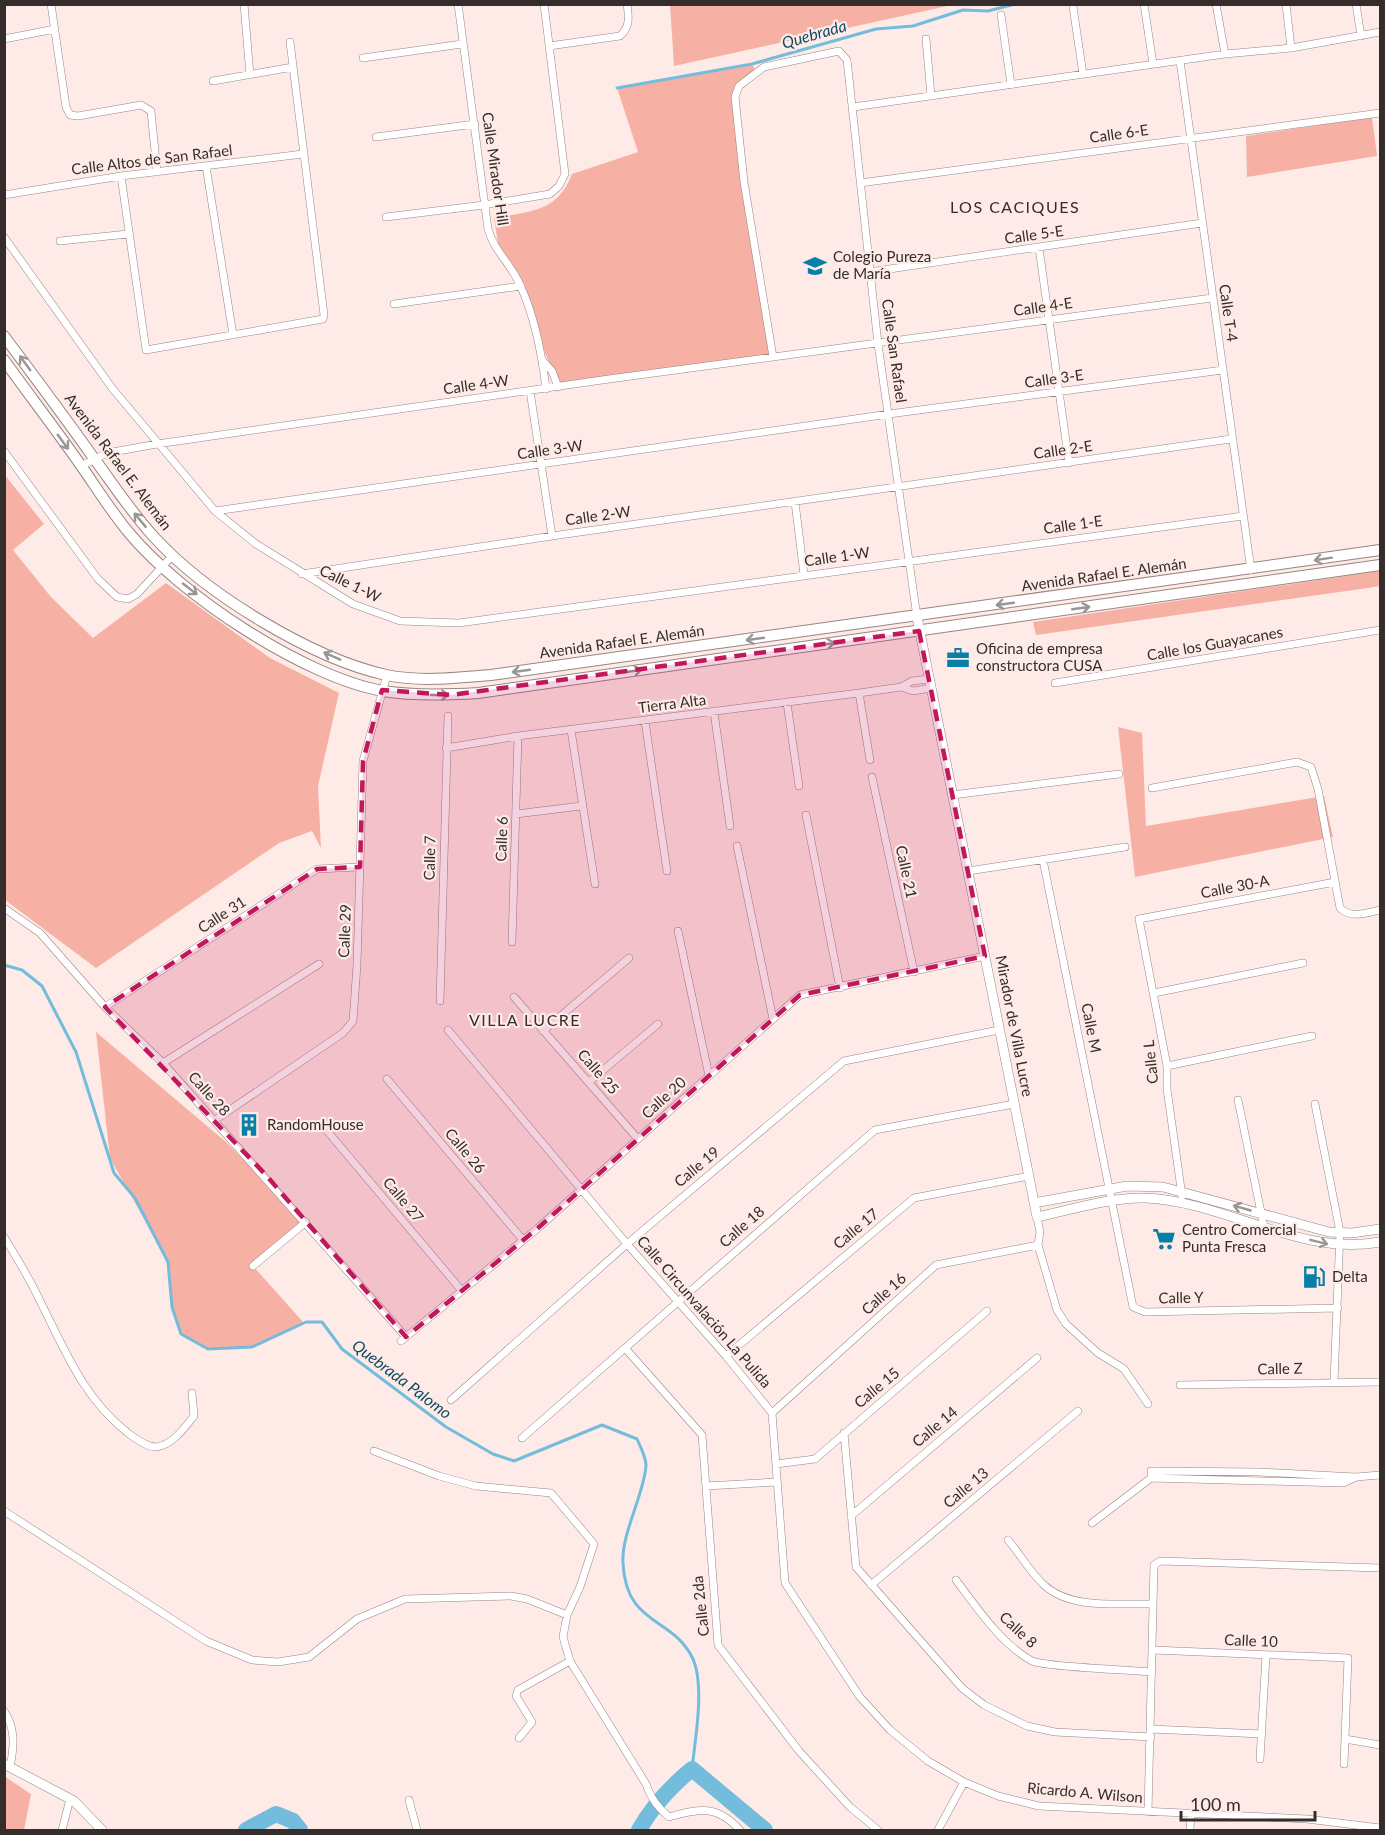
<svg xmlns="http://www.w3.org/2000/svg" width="1385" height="1835" viewBox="0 0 1385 1835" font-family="Lato,sans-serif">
<rect width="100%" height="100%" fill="#feebe7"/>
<!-- green -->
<path fill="#f6b1a4" d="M670,4H952V5L674,66Z
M752,64L756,71L739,86L735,97L773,357L561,387L544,351L522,285L499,249L494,218C530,211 557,213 572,174L638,152L617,88Z
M1372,117L1377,156L1247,177L1246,136Z
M4,474L44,524L13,550L51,597L93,638L166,583L270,658L339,693L318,786L321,848L312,831L279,843L96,968L5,900Z
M1380,571V586L1368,588L1036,635L1033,622Z
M1118,727L1142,733L1146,826L1324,796L1333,837L1135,877Z
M96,1032L226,1142L306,1222L253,1266L304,1323L252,1347L208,1349L181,1334L172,1307L168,1262L110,1158Z
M4,1776L31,1794L24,1830H5Z"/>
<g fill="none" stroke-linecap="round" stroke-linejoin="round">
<!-- stream -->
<path stroke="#74bcdb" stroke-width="3" d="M617,88L752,64L876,29L913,26L963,10L988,11L1015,4
M4,965L22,970L42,986L76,1052L114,1173L135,1198L168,1262L172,1307L181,1334L208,1349L252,1347L306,1322H322L342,1349L446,1427L493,1454L514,1461L602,1425L637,1439C640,1446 646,1457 646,1465C645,1492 621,1534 623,1563C626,1627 673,1616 693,1659C705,1686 695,1740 692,1769"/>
<!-- river -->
<path stroke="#74bcdb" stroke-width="16" d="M246,1830L276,1814L293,1821L300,1830
M639,1830C653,1805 670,1787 692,1769L765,1830"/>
<!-- minor casing -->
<g stroke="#978582" stroke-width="8">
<path id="minor" d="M51,4L66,107L70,115L78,116L141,105L151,111L157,172
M244,4L250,75
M458,4L488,229C494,251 512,265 520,285C535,317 542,355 546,389
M1144,4L1153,64
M1216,4L1225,54
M1286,4L1291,48
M1356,4L1361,36
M1073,7L1083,74
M1001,15L1011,85
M4,39L55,29
M926,39L931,96
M549,46L620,36C630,27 629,18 627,4
M363,58L462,44
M1180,61L1251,570
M213,81L293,67
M853,107L1225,54L1291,48L1380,32
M376,137L475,124
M206,166L233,335
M121,176L146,350L323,319L324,315L290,42
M860,183L1380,113
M4,195L121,176L303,154
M386,217L484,205L550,194L559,186L565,174L544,4
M4,237L112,388L215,511L256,544L353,604L400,621L459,623L1243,516
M60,241L128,234
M1039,248L1069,463
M869,272L1202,223
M394,304L521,286
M773,357L744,182L735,97L739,86L764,67L839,51L847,60L878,344L917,617
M544,362L552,371L558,387
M530,391L552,536
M4,451L98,579L117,597L128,599L137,594L173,555
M81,466L107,453L157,444L609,379L1212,298
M795,502L804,575
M215,511L889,414L1223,370
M302,574L552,536L1231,439
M1055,683L1380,630
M901,687L913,691L931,688
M859,693L870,760
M787,703L799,786
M714,712L730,826
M645,721L667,871
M571,730L595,884
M446,748L518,736L859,693L901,687L912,681L929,679
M872,777L914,972
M1152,788L1297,762L1311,767L1318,789L1340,908C1351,919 1367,913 1380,910
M952,795L1119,774
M516,814L581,806
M806,815L840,988
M737,846L773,1019
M1043,860L1133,1307L1145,1312L1338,1308
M968,871L1125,847
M4,908L40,933L105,1007L163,1063L406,1337
M678,931L709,1076
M512,942L518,736
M1154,993L1303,963
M514,997L638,1139
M440,1001L448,716
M105,1007L317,869L360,867
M448,1030L627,1244L726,1356L772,1413L785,1583L860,1697L890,1730L928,1761L964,1782L998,1796L1039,1806L1307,1819L1380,1828
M543,1031L629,958
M163,1063L319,964
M1167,1066L1312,1036
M387,1079L523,1240
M589,1082L658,1024
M1238,1100L1264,1227
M1315,1104L1340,1232L1334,1381
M215,1120L343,1033L353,1021L357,965L363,761L387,675
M323,1126L462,1291
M1182,1196L1167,1089V1066L1139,919L1335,882
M1037,1217L1040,1232L1038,1245L1057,1310L1066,1324L1098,1353L1124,1369L1148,1404
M4,1237C17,1258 30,1279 40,1301C65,1350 83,1398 128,1433C135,1438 146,1447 156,1447C173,1445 185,1427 194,1416L192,1393
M253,1266L306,1222
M401,1341L538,1228L800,995L985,956
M625,1348L702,1435L718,1645L799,1751L850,1807L878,1830
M726,1356L914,1198L1029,1176
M1180,1385L1380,1382
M451,1400L627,1244L844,1061L999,1030
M772,1413L936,1265L1038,1245
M844,1433L856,1567L962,1688L984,1705L1027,1726L1055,1732L1151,1737
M522,1438L875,1130L1014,1104
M374,1451L439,1476L476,1486L551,1493L594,1544L580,1587L567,1615L563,1637L570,1661L646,1784C651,1798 657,1807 669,1817C701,1808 717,1805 740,1830
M776,1464L815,1459L987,1311
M1151,1478V1471L1259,1472L1356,1477L1380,1475
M706,1486L777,1482
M4,1511L206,1641L252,1660L278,1662L309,1657L357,1619L405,1599L511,1596L527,1599L567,1615
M851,1516L1037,1358
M1092,1523L1151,1478L1343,1483L1356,1477
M1008,1540C1020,1554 1030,1572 1044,1585C1071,1610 1119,1603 1153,1604
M956,1580C977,1608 1001,1644 1032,1661C1045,1667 1132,1670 1152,1672
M871,1585L1078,1411
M1153,1650L1348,1658L1344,1764
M4,1711C16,1729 14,1747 10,1767
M1151,1729L1262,1734
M519,1738L532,1722L516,1696L518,1690L570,1661
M1345,1739L1380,1745
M1260,1759L1266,1655
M409,1800L417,1830
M1148,1812L1154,1565L1160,1561L1380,1568
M62,1830L70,1799
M938,1830L964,1782
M1190,1830L1191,1813"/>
</g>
<!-- tertiary casing -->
<g stroke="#978582" stroke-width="10">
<path id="tertiary" d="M917,617L1037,1217C1071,1210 1110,1197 1145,1198C1225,1201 1299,1257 1380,1242
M1034,1203L1127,1186L1163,1187L1329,1232L1352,1233L1380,1229
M4,1764L74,1801L102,1830"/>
</g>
<!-- secondary casing -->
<g stroke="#978582" stroke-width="12">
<path id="secondary" d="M4,336C34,376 64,416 93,457C113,484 131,512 154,537C206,594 311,658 386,675C420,682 457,678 491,675L1380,550
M4,360C30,396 57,431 82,467C98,490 112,513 130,534C181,595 304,677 383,691C414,696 446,695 478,693L1380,565"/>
</g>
<!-- minor -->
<use href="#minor" stroke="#fff" stroke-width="7"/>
<!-- tertiary -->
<use href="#tertiary" stroke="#fff" stroke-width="9"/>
<!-- secondary -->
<use href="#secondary" stroke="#fff" stroke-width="10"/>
</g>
<!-- one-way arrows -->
<defs><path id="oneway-shaft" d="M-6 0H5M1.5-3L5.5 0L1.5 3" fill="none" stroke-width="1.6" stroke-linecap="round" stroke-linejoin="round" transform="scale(1.5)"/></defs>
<g stroke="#9a9695">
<use href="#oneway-shaft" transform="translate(25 363) rotate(-126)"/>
<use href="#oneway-shaft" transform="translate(63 442) rotate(54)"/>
<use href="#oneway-shaft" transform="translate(140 520) rotate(-130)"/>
<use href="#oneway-shaft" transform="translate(1323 559) rotate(171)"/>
<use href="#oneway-shaft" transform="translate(190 589) rotate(38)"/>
<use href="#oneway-shaft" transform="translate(1005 604) rotate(172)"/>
<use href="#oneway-shaft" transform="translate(1081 608) rotate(-8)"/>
<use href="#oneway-shaft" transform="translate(755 639) rotate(172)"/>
<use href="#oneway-shaft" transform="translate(826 644) rotate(-8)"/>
<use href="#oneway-shaft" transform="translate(332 656) rotate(-156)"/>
<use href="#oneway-shaft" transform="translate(521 671) rotate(172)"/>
<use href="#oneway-shaft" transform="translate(633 671) rotate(-8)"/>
<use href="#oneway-shaft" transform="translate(440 695)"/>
<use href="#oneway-shaft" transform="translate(1242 1208) rotate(-164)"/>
<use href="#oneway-shaft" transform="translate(1319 1242) rotate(14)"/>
</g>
<!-- marked area -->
<path fill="#c2185b" fill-opacity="0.2" stroke="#c2185b" stroke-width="4.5" stroke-dasharray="12 8" stroke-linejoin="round" d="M919,631L985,956L800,995L538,1228L406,1337L265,1174L105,1007L317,869L360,867L363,761L382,690L451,695Z"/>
<!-- icons -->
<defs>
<g id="school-bare" transform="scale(1.8)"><path d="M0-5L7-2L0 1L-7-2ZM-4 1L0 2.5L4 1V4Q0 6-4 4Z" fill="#0680a6" stroke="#feebe7" stroke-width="2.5" paint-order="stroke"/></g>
<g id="office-bare" transform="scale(1.8)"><path d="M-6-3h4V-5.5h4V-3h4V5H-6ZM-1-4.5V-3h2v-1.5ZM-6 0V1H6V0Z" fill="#0680a6" stroke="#feebe7" stroke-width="2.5" paint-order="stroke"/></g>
<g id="building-bare" transform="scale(1.8)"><path d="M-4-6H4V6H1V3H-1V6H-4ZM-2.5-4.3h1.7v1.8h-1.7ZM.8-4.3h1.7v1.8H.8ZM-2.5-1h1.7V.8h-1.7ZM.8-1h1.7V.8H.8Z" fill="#0680a6" stroke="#feebe7" stroke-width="2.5" paint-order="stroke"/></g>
<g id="supermarket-bare" transform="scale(1.8)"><path d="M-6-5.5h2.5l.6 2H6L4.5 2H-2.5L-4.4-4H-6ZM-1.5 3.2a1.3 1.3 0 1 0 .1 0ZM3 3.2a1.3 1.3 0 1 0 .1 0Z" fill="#0680a6" stroke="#feebe7" stroke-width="2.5" paint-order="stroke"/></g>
<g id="fuel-bare" transform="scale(1.8)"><path d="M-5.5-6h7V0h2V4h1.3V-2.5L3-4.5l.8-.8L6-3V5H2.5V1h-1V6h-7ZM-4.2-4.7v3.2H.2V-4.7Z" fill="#0680a6" stroke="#feebe7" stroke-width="2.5" paint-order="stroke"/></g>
</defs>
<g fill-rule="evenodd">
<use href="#school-bare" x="815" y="266"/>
<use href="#office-bare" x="958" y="658"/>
<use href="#building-bare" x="249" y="1125"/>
<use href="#supermarket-bare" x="1164" y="1239"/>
<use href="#fuel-bare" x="1314" y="1277"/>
</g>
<g text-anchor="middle" stroke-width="4.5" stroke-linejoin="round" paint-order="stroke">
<!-- street labels -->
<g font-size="15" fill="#342d2b" stroke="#feebe7">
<text transform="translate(1119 134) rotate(-8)" y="5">Calle 6-E</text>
<text transform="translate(152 160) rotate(-7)" y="5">Calle Altos de San Rafael</text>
<text transform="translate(495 169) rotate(82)" y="5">Calle Mirador Hill</text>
<text transform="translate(1034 235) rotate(-8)" y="5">Calle 5-E</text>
<text transform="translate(1043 307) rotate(-8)" y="5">Calle 4-E</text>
<text transform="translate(1228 313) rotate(82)" y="5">Calle T-4</text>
<text transform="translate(894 351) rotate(82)" y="5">Calle San Rafael</text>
<text transform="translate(1054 379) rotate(-8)" y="5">Calle 3-E</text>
<text transform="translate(476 385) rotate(-8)" y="5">Calle 4-W</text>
<text transform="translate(550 450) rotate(-8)" y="5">Calle 3-W</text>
<text transform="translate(1063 450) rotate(-8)" y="5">Calle 2-E</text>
<text transform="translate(118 462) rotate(53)" y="5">Avenida Rafael E. Alemán</text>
<text transform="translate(598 516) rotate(-8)" y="5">Calle 2-W</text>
<text transform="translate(1073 525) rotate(-8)" y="5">Calle 1-E</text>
<text transform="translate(837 557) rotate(-8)" y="5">Calle 1-W</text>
<text transform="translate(1104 575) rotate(-8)" y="5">Avenida Rafael E. Alemán</text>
<text transform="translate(350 584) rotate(26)" y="5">Calle 1-W</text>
<text transform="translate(622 642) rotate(-8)" y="5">Avenida Rafael E. Alemán</text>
<text transform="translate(1215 644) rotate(-10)" y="5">Calle los Guayacanes</text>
<text transform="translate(672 704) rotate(-7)" y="5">Tierra Alta</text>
<text transform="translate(502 839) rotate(-88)" y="5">Calle 6</text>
<text transform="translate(430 858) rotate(-89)" y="5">Calle 7</text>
<text transform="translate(906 872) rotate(78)" y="5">Calle 21</text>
<text transform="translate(1235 887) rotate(-11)" y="5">Calle 30-A</text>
<text transform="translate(222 915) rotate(-33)" y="5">Calle 31</text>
<text transform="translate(345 931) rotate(-88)" y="5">Calle 29</text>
<text transform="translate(1014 1026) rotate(79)" y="5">Mirador de Villa Lucre</text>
<text transform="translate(1091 1028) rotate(79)" y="5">Calle M</text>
<text transform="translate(1151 1062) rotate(-96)" y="5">Calle L</text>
<text transform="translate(598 1072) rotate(49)" y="5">Calle 25</text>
<text transform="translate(209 1094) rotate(48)" y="5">Calle 28</text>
<text transform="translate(664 1098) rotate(-42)" y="5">Calle 20</text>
<text transform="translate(465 1151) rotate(50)" y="5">Calle 26</text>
<text transform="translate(697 1167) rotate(-40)" y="5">Calle 19</text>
<text transform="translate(403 1200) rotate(50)" y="5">Calle 27</text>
<text transform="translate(742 1227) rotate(-41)" y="5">Calle 18</text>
<text transform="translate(856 1229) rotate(-40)" y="5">Calle 17</text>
<text transform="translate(884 1294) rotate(-42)" y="5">Calle 16</text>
<text transform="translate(1181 1298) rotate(-1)" y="5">Calle Y</text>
<text transform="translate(704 1312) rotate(49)" y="5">Calle Circunvalación La Pulida</text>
<text transform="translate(1280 1369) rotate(-1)" y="5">Calle Z</text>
<text transform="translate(877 1388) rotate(-40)" y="5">Calle 15</text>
<text transform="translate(935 1427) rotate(-40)" y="5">Calle 14</text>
<text transform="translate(966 1488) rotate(-40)" y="5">Calle 13</text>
<text transform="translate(701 1606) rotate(-96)" y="5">Calle 2da</text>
<text transform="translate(1018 1630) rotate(43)" y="5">Calle 8</text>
<text transform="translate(1251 1641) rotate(2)" y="5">Calle 10</text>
<text transform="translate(1085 1793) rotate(5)" y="5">Ricardo A. Wilson</text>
</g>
<!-- poi labels -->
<g font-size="15" fill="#342d2b" stroke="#feebe7" text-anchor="start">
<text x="833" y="262">Colegio Pureza<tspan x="833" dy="17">de María</tspan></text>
<text x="976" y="654">Oficina de empresa<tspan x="976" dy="17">constructora CUSA</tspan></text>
<text x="267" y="1130">RandomHouse</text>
<text x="1182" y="1235">Centro Comercial<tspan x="1182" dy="17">Punta Fresca</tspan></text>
<text x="1332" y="1282">Delta</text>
</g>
<!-- water labels -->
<g font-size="16" font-style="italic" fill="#104c62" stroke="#feebe7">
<text transform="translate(814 34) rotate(-16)" y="6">Quebrada</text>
<text transform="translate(402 1379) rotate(37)" y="6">Quebrada Palomo</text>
</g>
<!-- neighbourhood labels -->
<g font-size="16" letter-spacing="1.5" fill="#342d2b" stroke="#feebe7">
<text x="1015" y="213">LOS CACIQUES</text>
<text x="525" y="1026">VILLA LUCRE</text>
</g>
</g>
<!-- border -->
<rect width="1385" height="1835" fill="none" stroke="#342d2b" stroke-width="12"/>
<!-- scale -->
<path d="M1181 1811v9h134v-9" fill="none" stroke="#342d2b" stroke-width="3"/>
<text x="1190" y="1811" font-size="18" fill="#342d2b" stroke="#feebe7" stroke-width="4.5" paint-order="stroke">100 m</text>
</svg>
